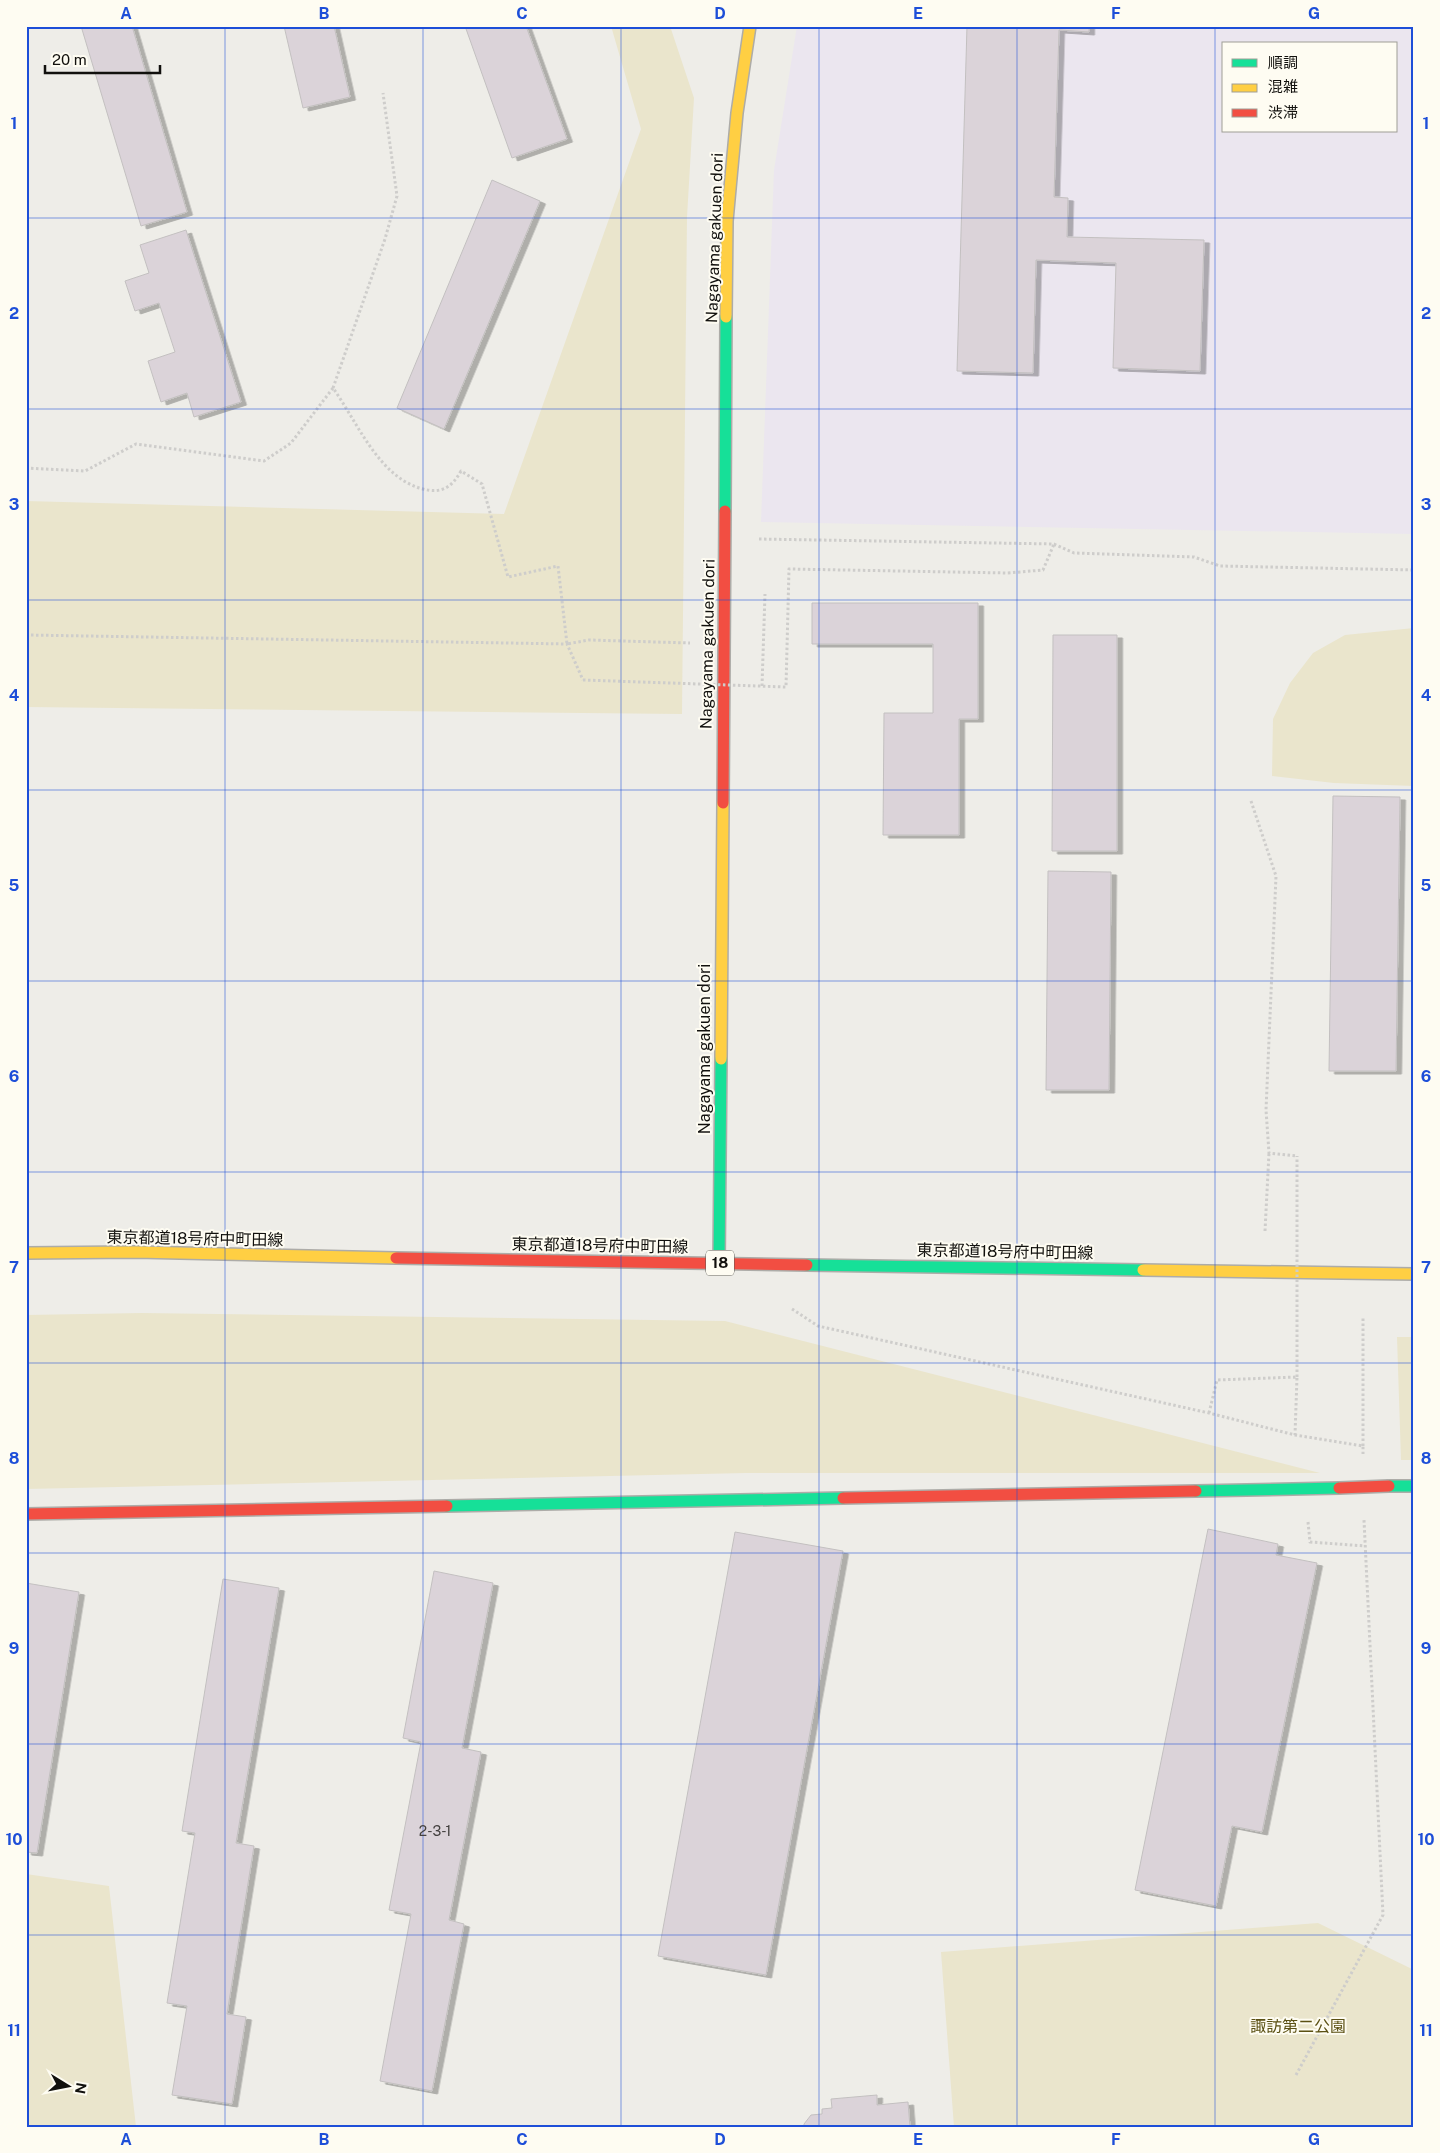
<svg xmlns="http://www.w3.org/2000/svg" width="1440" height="2153" viewBox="0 0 1440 2153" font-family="'Public Sans','Noto Sans JP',sans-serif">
<defs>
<filter id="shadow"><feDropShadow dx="5.5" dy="3" stdDeviation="0" flood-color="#0004"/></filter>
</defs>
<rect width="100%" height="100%" fill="#eeede8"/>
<!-- education -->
<path fill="#ebe6ef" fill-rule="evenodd" d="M797,26H1414V534L761,522L774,170ZM1224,44H1396V131H1224Z"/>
<!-- green -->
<path fill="#eae5cc" d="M611,26H670L694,98L687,217L682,714L26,707V501L504,514L641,129Z
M1414,628V786L1334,783L1272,776L1273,719L1290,683L1313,653L1345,635Z
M142,1313L725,1321L1320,1473H746L26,1489V1315Z
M1397,1337H1414V1460H1401Z
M26,1874L109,1886L136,2127H26Z
M1318,1923L1414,1970V2127H954L941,1952Z"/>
<!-- building -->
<path fill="#dbd3d9" stroke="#c3c0c0" filter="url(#shadow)" d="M81,26H132L187,212L141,226Z
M284,26H334L350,97L303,108Z
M465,26H526L567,139L512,158Z
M967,26H1089V32L1059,30L1054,197L1068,198L1067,237L1204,240L1200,371L1113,368L1116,263L1036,260L1033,373L957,371Z
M492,180L540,201L444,429L397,408Z
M186,230L241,402L194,417L187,393L161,402L148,361L175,352L159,303L135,311L125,281L149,273L140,245Z
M812,603H978V719H959V835H883L884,713H933V644H812Z
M1053,635H1117V851H1052Z
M1333,796L1400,797L1396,1071H1329Z
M1048,871L1111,872L1109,1090H1046Z
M1208,1529L1278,1544L1276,1555L1317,1563L1262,1832L1232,1826L1216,1906L1135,1890Z
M735,1532L843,1551L766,1975L658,1956Z
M434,1571L493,1583L462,1748L481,1752L449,1920L464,1924L432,2091L380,2081L411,1914L389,1910L421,1742L403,1738Z
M223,1579L279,1588L236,1843L254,1846L227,2014L246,2017L232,2104L172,2095L187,2006L167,2003L195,1833L182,1831Z
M26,1583L79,1592L37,1853L26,1852Z
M877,2095V2105L908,2102L910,2127H804V2124L811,2115L822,2114V2109L832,2108L831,2099Z"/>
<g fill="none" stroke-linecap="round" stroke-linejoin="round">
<!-- fast casing -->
<g stroke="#adaca8" stroke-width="14">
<path id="fast" d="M725,511L726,317
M719,1263L721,1059
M807,1265L1143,1270
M1389,1486H1414
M1196,1491L1339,1488
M447,1506L843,1498"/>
</g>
<!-- slow casing -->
<g stroke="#adaca8" stroke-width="14">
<path id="slow" d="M726,317L727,221L737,113L750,26
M721,1059L723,803
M26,1253L136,1252L396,1258
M1143,1270L1414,1274"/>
</g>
<!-- jam casing -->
<g stroke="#adaca8" stroke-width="14">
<path id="jam" d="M723,803L725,511
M396,1258L807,1265
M843,1498L1196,1491
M26,1514L447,1506"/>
</g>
<!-- path -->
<path stroke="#cecdcb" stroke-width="3" stroke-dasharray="2.5 2.5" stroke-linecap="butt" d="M333,388L385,239L397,196L383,93
M26,468L85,471L136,444L264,461L291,443L333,388C358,423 379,478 423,489C442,494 452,487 461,471L482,484L508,577L558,566L567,644L589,640L690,643
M759,539L1054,544L1074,553L1194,557L1220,566L1414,570
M1008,573L1043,570L1054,544
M26,635L567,644L583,680
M762,686L765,594
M1251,801L1276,876L1266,1110L1269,1153L1297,1156
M1265,1231L1269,1153
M792,1309L818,1326L1209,1413L1295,1435L1363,1446V1454
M1209,1413L1217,1380L1297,1377L1295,1435
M1363,1446V1318
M1308,1522L1310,1542L1365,1546
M1296,2075L1383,1915L1364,1520"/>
<!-- fast -->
<use href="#fast" stroke="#16e098" stroke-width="11"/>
<!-- slow -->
<use href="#slow" stroke="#ffcf43" stroke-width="11"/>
<!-- jam -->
<use href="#jam" stroke="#f24e42" stroke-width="11"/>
<!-- jam-bridge casing -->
<g stroke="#adaca8" stroke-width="14" stroke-linecap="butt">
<path id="jam-bridge" d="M1339,1488L1389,1486"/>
</g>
<!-- path-bridge -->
<path stroke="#cecdcb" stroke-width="3" stroke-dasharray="2.5 2.5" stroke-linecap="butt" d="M583,680L786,687L789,569L1008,573
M1297,1377V1156"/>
<!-- jam-bridge -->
<use href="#jam-bridge" stroke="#f24e42" stroke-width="11"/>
</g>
<!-- grid -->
<path fill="none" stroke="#1d4ed8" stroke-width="1" stroke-opacity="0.55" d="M225,26V2127M423,26V2127M621,26V2127M819,26V2127M1017,26V2127M1215,26V2127M26,218H1414M26,409H1414M26,600H1414M26,790H1414M26,981H1414M26,1172H1414M26,1363H1414M26,1553H1414M26,1744H1414M26,1935H1414"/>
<g text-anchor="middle" stroke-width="4" stroke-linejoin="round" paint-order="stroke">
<!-- number labels -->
<g font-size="14" fill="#444140">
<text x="435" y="1836">2-3-1</text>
</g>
<!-- shield labels -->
<rect fill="#fefcf2" stroke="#585752" stroke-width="1" x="706" y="1250.5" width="28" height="25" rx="4"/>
<g font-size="15" font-weight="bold" fill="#11100d">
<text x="720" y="1268">18</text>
</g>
<!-- street labels -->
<g font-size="16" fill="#11100d" stroke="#fefcf2">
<text transform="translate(714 238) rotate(-88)" y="6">Nagayama gakuen dori</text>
<text transform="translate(707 644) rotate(-89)" y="6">Nagayama gakuen dori</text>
<text transform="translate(704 1049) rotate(-90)" y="6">Nagayama gakuen dori</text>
<text transform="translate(195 1238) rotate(1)" y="6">東京都道18号府中町田線</text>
<text transform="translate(600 1245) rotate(1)" y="6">東京都道18号府中町田線</text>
<text transform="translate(1005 1251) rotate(1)" y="6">東京都道18号府中町田線</text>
</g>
<!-- park labels -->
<g font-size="16" fill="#5b5013" stroke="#fefcf2">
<text x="1298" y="2032">諏訪第二公園</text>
</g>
</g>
<!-- border -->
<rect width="1440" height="2153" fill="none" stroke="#fefcf2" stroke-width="55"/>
<!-- legend -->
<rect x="1222" y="42" width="175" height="90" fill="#fefcf2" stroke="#9f9e96"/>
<rect x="1232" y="59" width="25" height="8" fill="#16e098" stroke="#9f9e96"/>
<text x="1268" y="68" font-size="15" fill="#11100d">順調</text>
<rect x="1232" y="84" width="25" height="8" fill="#ffcf43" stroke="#9f9e96"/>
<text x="1268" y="92" font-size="15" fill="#11100d">混雑</text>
<rect x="1232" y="109" width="25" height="8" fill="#f24e42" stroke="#9f9e96"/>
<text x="1268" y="118" font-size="15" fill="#11100d">渋滞</text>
<!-- north arrow -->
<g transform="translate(68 2086) rotate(100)" stroke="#fefcf2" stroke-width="4" paint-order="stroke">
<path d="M0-4L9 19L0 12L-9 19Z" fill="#11100d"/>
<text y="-8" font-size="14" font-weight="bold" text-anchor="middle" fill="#11100d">N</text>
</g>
<!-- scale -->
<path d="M45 65v8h115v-8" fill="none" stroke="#11100d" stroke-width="2.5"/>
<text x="52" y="65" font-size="15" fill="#11100d" stroke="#fefcf2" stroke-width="4" paint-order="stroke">20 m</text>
<rect x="28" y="28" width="1384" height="2098" fill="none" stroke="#1d4ed8" stroke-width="2"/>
<g font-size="16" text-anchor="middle" font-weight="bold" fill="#1d4ed8">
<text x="126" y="19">A</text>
<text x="324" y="19">B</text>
<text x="522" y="19">C</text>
<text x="720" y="19">D</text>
<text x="918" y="19">E</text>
<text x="1116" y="19">F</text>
<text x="1314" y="19">G</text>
<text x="14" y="129">1</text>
<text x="1426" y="129">1</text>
<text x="14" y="319">2</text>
<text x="1426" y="319">2</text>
<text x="14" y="510">3</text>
<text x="1426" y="510">3</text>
<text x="14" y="701">4</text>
<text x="1426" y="701">4</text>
<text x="14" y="891">5</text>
<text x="1426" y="891">5</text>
<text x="14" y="1082">6</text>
<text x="1426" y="1082">6</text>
<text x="14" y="1273">7</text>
<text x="1426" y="1273">7</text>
<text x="14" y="1464">8</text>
<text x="1426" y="1464">8</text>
<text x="14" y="1654">9</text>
<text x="1426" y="1654">9</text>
<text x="14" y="1845">10</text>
<text x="1426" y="1845">10</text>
<text x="14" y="2036">11</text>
<text x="1426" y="2036">11</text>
<text x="126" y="2145">A</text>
<text x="324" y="2145">B</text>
<text x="522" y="2145">C</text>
<text x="720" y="2145">D</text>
<text x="918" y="2145">E</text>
<text x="1116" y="2145">F</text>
<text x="1314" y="2145">G</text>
</g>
</svg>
